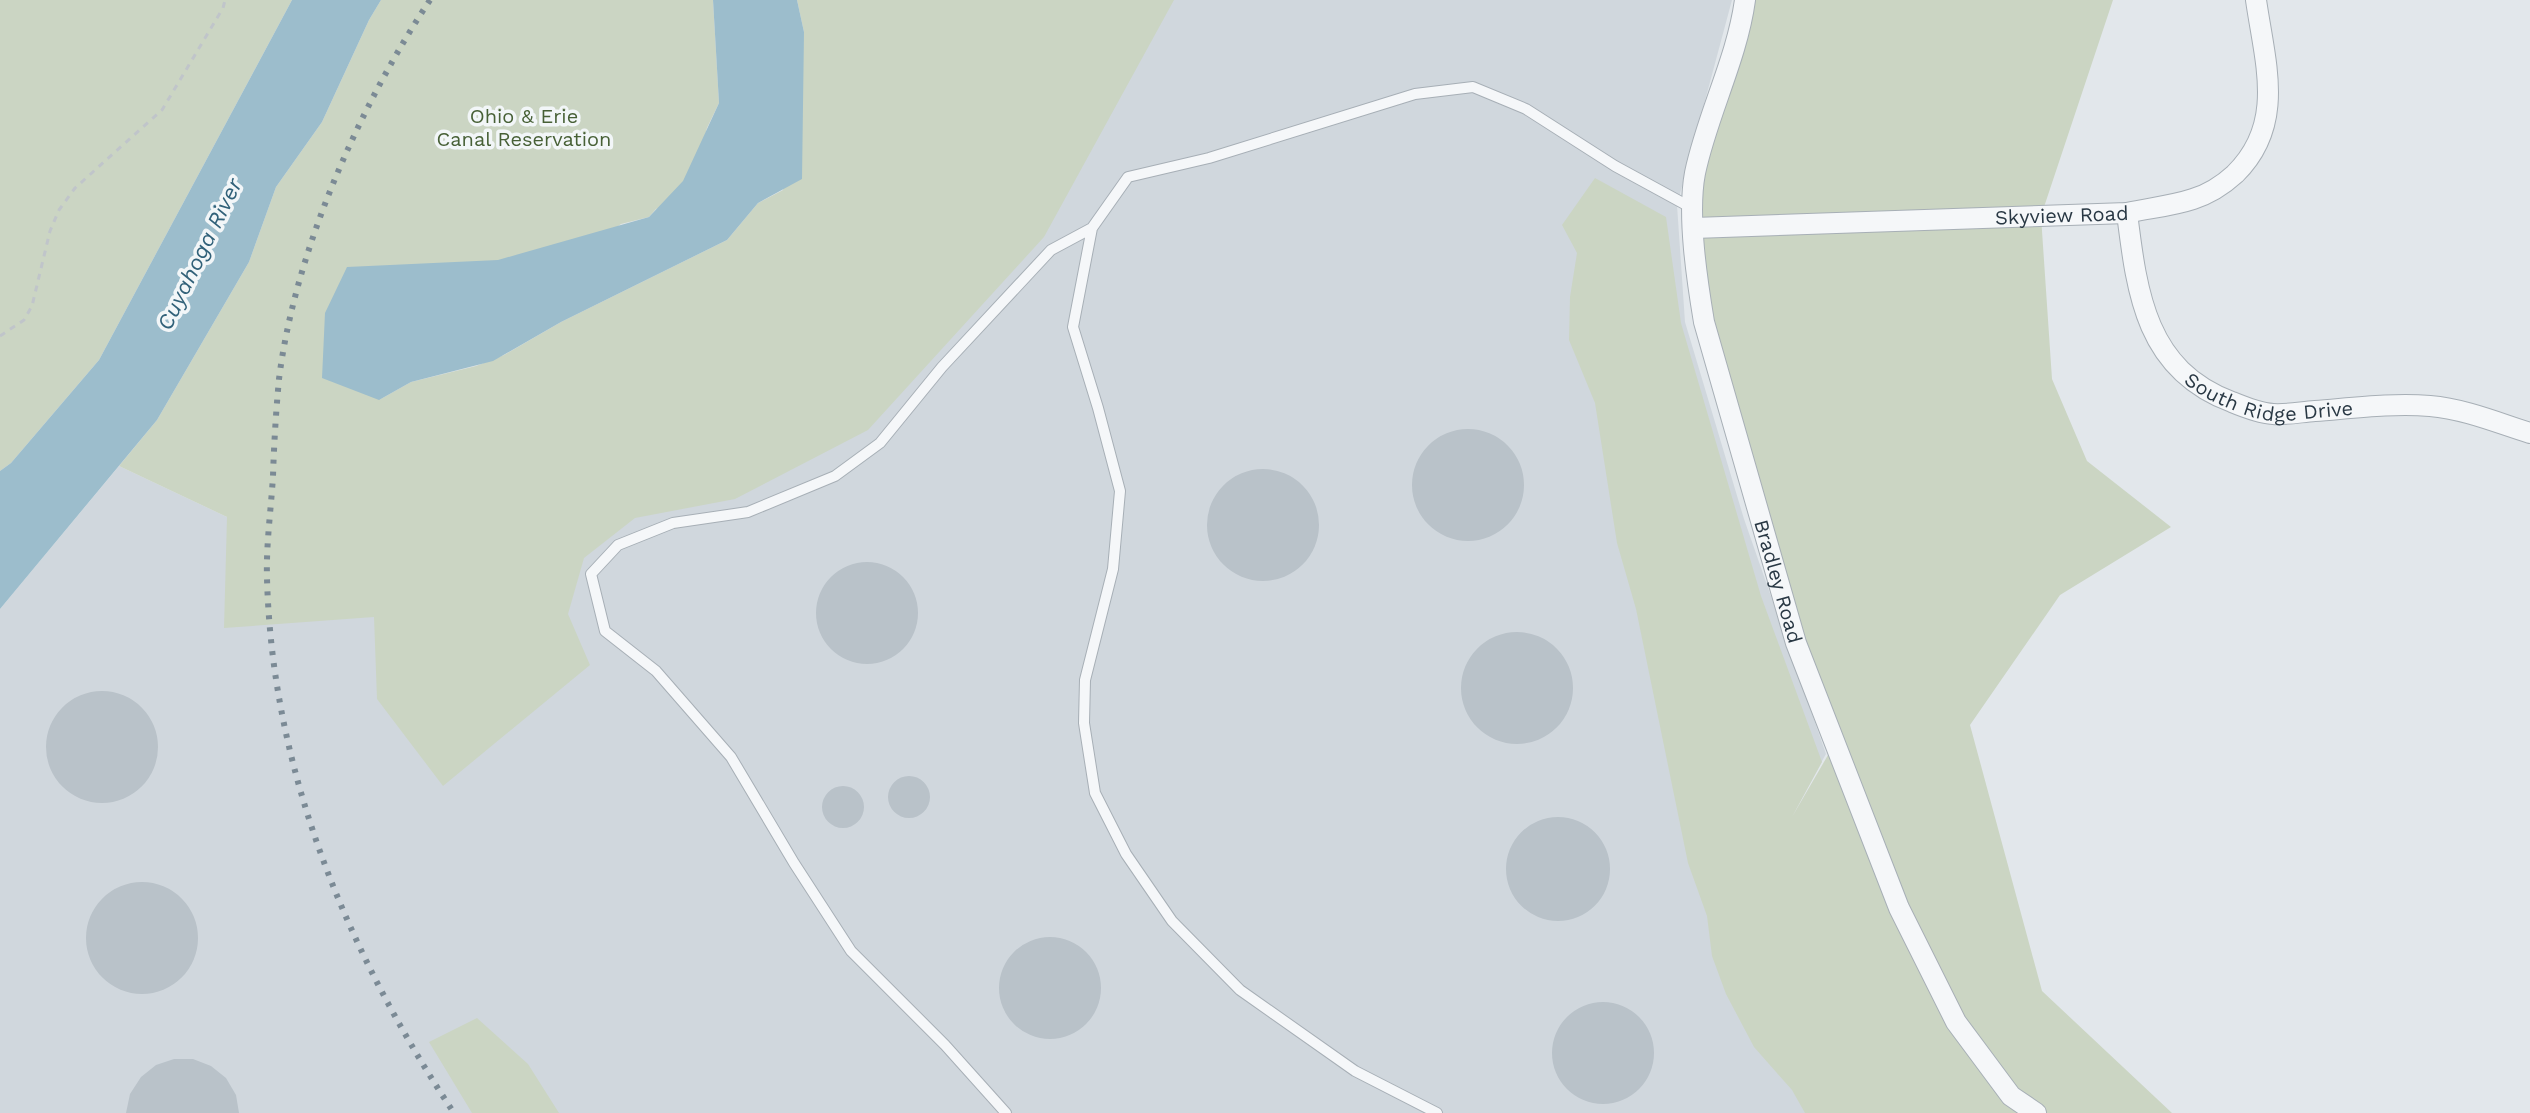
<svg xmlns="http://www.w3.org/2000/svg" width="2530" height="1113" viewBox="0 0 2530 1113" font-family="'Work Sans',sans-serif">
<rect width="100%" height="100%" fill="#e2e7eb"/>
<!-- built -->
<path fill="#d0d7dd" d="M1172,0H1732L1677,205L1685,322L1744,519L1826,754L1743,901L1835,1113H0V609L119,466L227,517Z"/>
<!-- green -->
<path fill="#cbd5c3" d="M0,0H292L99,360L11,463L0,471Z
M381,0H713L719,103L707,128L689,195L656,209L649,217L621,224L379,400L411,382L476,366L504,355L561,322L727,240L758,203L783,190L804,32L797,0H1174L1044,237L868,430L735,499L635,518L584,558L568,614L590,665L443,786L377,699L374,617L224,628L227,517L119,466L157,420L249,262L276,187L322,122L369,20Z
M1745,0H2113L2041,216L2052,379L2087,461L2171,527L2060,595L1970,725L2042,991L2172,1113H1805L1792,1090L1754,1047L1726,994L1712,956L1707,916L1688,863L1636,609L1617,543L1595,403L1569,340L1570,297L1577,253L1562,225L1595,178L1666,217L1681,323L1761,596L1822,762L1792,817L1835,743L1704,322L1695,175Z
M477,1018L528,1064L559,1113H472L429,1042Z"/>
<!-- water -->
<path fill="#9cbdcc" d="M292,0H381L369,20L322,122L276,187L249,262L157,420L0,609V471L11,463L99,360Z
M713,0H797L804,32L802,179L758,203L727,240L561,322L493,361L411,382L379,400L322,378L325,313L347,267L498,260L649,217L683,181L719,103Z"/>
<!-- building -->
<path fill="#b9c2c9" d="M1412 485a56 56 0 1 1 112 0a56 56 0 1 1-112 0Z
M1207 525a56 56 0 1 1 112 0a56 56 0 1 1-112 0Z
M816 613a51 51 0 1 1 102 0a51 51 0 1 1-102 0Z
M1461 688a56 56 0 1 1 112 0a56 56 0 1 1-112 0Z
M46 747a56 56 0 1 1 112 0a56 56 0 1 1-112 0Z
M888 797a21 21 0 1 1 42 0a21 21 0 1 1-42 0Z
M822 807a21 21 0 1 1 42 0a21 21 0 1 1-42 0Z
M1506 869a52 52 0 1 1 104 0a52 52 0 1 1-104 0Z
M86 938a56 56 0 1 1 112 0a56 56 0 1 1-112 0Z
M999 988a51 51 0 1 1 102 0a51 51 0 1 1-102 0Z
M1552 1053a51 51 0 1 1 102 0a51 51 0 1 1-102 0Z
M174,1059H193L211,1066L226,1078L236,1095L239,1113H126L130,1094L141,1077L156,1065Z"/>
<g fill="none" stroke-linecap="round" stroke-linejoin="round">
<!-- service casing -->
<g stroke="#a7afb6" stroke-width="12">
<path id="service" d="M1006,1113L945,1045L851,951L794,863L731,757L656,671L605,631L591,574L618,545L673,523L748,512L835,476L880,443L942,367L1051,250L1092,228
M1437,1113L1355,1071L1240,990L1172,921L1126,854L1095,793L1084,723L1085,680L1113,569L1120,491L1098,408L1073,327L1092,228L1128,177L1209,158L1415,94L1473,87L1526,109L1615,166L1692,208"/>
</g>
<!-- minor casing -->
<g stroke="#a7afb6" stroke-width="22">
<g id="minor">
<path id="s1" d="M1745,0C1737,59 1707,115 1695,173C1687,215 1697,280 1704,322L1796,643L1899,908L1956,1022L2011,1096L2036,1113"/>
<path id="s2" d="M2127,213C2137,294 2146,370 2232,402C2244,407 2259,413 2273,414C2286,415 2301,412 2315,411C2354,408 2392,403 2430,406C2465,409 2498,423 2530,433"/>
<path id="s3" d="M1694,228L2127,213C2149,208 2172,206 2193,199C2209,194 2223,185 2235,174C2286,124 2265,63 2256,0"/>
</g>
</g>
<!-- path -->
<path stroke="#c0c5ca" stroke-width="3" stroke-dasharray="6 6" stroke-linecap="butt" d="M0,336L24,320L32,306L50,231L59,210L75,188L162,110L223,8L225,0"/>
<!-- service -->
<use href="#service" stroke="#f5f7f9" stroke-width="10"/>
<!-- minor -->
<use href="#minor" stroke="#f5f7f9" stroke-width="20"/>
<!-- rail -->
<path stroke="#7b8a95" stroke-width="6" stroke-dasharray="4 8" stroke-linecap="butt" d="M430,0C359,107 295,251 279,379C276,411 274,444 273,476C271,510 266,544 267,578C272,772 348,954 454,1113"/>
</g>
<g text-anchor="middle" stroke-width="7" stroke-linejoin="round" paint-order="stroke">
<!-- park labels -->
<g font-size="20" fill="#476036" stroke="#f2f6f8">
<text x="524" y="123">Ohio &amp; Erie<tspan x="524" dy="23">Canal Reservation</tspan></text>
</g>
<!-- street labels -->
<g font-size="20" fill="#293844" stroke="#f2f6f8">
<text dy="7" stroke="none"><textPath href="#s3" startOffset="368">Skyview Road</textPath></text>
<text dy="7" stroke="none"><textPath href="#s2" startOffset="266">South Ridge Drive</textPath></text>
<text dy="7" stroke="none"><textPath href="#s1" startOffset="600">Bradley Road</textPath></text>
</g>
<!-- water labels -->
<g font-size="22" font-style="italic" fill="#316179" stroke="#f2f6f8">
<text transform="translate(199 254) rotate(-64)" y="8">Cuyahoga River</text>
</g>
</g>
</svg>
